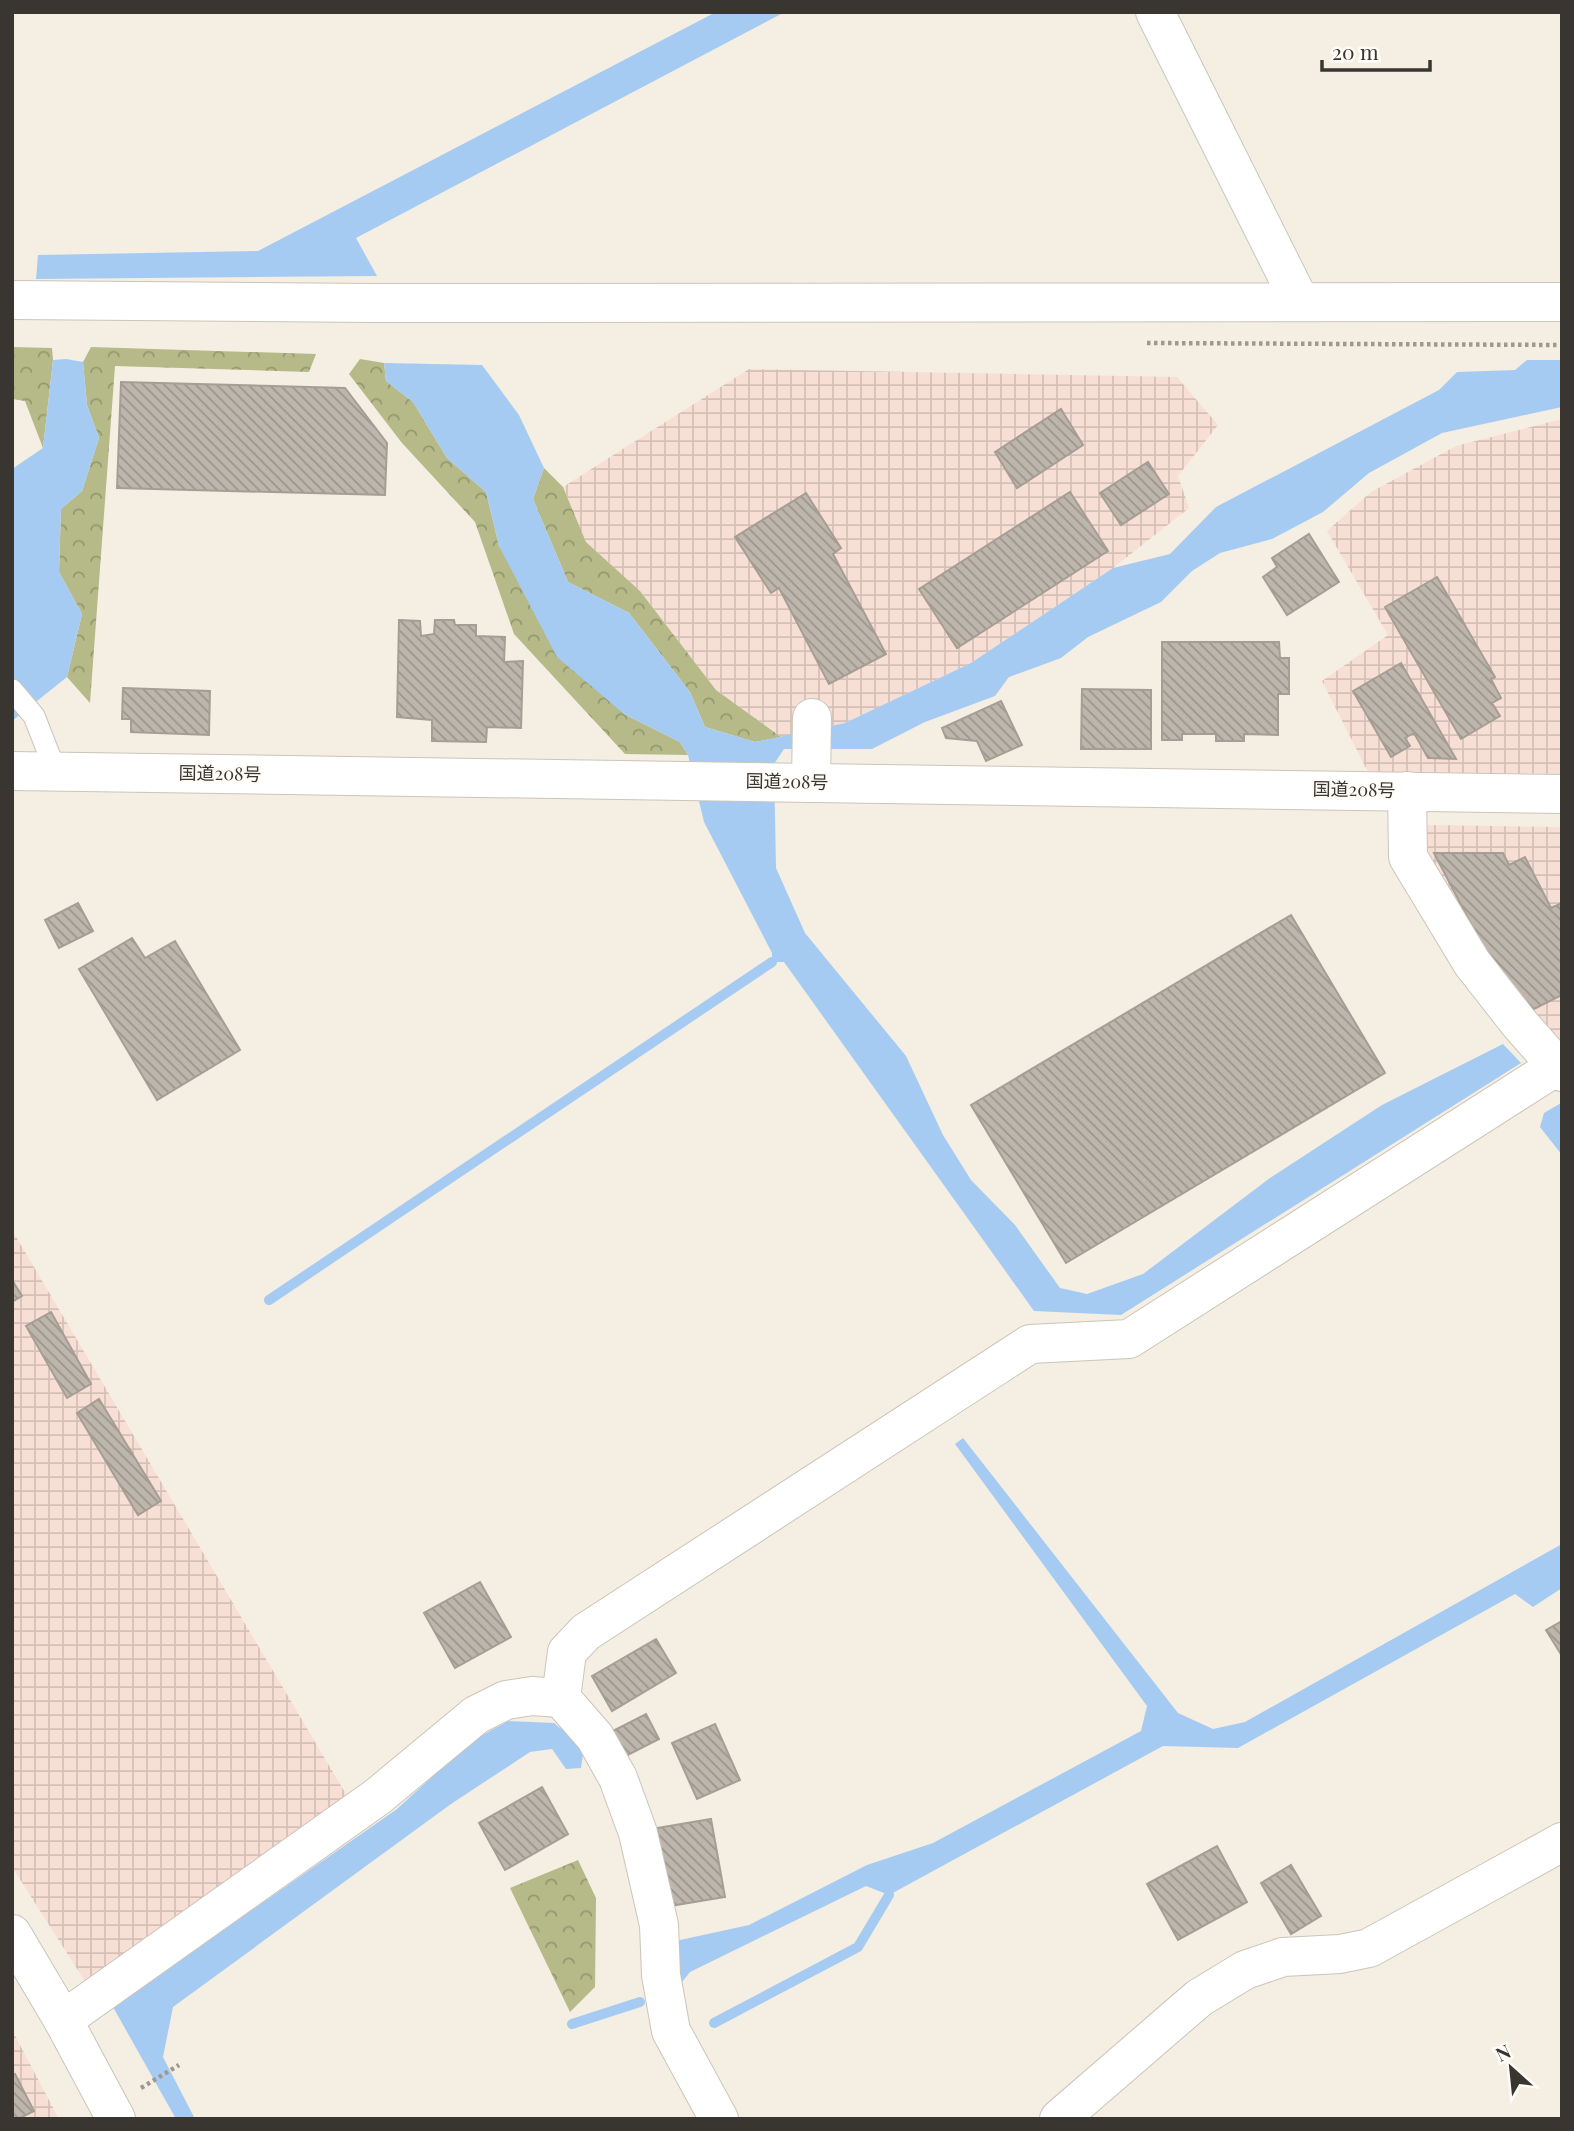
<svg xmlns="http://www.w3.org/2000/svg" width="1574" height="2131" viewBox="0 0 1574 2131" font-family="'Playfair Display','Noto Sans JP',serif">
<defs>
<pattern id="industrial-grid" width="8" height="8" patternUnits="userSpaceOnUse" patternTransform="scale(1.75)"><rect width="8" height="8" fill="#f8dfd5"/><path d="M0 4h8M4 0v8" fill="none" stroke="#d5c0b7"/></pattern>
<pattern id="forest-crowns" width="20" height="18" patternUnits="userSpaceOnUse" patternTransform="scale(1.75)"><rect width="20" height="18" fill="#b5ba88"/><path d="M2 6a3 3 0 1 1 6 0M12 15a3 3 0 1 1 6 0" fill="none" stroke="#949870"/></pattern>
<pattern id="building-back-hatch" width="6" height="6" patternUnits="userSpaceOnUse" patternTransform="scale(1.75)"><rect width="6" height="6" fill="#beb6ac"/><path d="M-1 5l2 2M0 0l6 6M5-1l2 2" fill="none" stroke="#9b958d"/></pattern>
</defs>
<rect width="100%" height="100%" fill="#f5eee2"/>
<!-- industrial -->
<path fill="url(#industrial-grid)" d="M749,369L1177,377L1218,425L1178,476L1189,508L1113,568L971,663L845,723L781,737L716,690L640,591L586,542L563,487Z
M1562,419V774L1368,772L1322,681L1388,635L1327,531L1371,492L1456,446Z
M1428,825L1562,827V1054L1422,858Z
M12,1230L353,1806L86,1983L12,1867Z
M12,2030L59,2119H12Z"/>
<!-- forest -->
<path fill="url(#forest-crowns)" d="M12,347L52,348L53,360L43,448L25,401L12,399Z
M91,347L316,354L309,372L115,366L90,703L67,677L82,614L59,572L61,509L82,491L99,438L87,405L83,362Z
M360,359L384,363L386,381L413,402L447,458L486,492L499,546L624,714L680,742L688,755L625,754L514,634L475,522L402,443L349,374Z
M544,468L563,487L586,542L640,591L716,690L781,737L755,742L705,727L690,692L629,613L568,582L533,499Z
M578,1860L596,1898L595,1987L570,2012L510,1888Z"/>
<!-- water -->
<path fill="#a6cbf2" d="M716,12H785L356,238L377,276L36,279L38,255L258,251Z
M66,359L83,362L87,405L99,438L82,491L61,509L59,572L82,614L67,677L12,721V469L43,448L53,360Z
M1527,360H1562V407L1442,433L1369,473L1323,512L1272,539L1220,553L1192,571L1161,602L1088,637L1061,658L1009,677L995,696L925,722L872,749H784L774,764L776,868L805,933L906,1056L943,1135L971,1180L1015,1225L1060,1288L1087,1294L1143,1274L1270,1178L1382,1105L1503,1044L1521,1063L1121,1315L1034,1311L784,962H772V953L704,822L688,755L680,742L624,714L557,657L499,546L486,492L447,458L413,402L386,381L384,363L482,365L519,415L544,468L533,499L568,582L629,613L690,692L705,727L755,742L845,723L971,663L1113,568L1170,554L1216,507L1439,390L1457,372L1515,370Z
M1561,1103L1562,1104V1155L1540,1127L1544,1113Z
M963,1438L1178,1713L1213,1729L1245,1722L1562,1544V1588L1533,1607L1515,1594L1238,1748L1163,1746L889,1895L866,1886L690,1972L675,1991L671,1942L749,1925L867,1865L933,1843L1141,1731L1147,1706L955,1444Z
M508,1721L554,1723L584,1747L581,1768L566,1769L552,1749L530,1752L451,1804L173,2007L163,2057L195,2119H176L113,2007L397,1809L470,1742Z"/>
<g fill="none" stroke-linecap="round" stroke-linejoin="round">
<!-- stream -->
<path stroke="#a6cbf2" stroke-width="10" d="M269,1300L772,962
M714,2023L858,1947L889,1895
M572,2024L640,2002"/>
</g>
<!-- building -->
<path fill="url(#building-back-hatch)" stroke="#a69e94" stroke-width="2" d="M121,382L345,388L387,443L385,495L117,488Z
M1061,409L1083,445L1017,488L995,452Z
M1148,462L1169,494L1121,525L1100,493Z
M1070,492L1108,551L957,648L919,589Z
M806,493L841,548L833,554L886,654L829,684L779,588L771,593L735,537Z
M1309,534L1339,582L1287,615L1263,577L1277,567L1272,558Z
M1437,577L1495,677L1491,679L1501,698L1492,703L1500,716L1461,739L1385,607Z
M399,620L420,621L421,636L434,634L435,620H454L455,625H476V636L505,637L504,662L523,661L521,728L487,727L486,742L432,741V720L397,717Z
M1162,642H1279L1280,658H1289V694H1278V735L1244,734V741H1216V734H1182V740H1162Z
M1401,663L1456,759L1428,758L1414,733L1405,738L1410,746L1391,757L1353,691Z
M123,688L210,691L209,735L131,732V719H122Z
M1082,689L1151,690V749H1081Z
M1001,701L1022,745L986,761L977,741L946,738L942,728Z
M1434,853H1503L1509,865L1525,857L1551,908L1562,903V995L1530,1011L1481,943Z
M78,903L93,931L59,948L45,920Z
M1291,915L1385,1073L1066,1263L971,1105Z
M132,938L145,958L175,941L240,1050L157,1100L79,969Z
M12,1280L22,1296L12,1302Z
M51,1312L91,1384L67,1398L26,1326Z
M99,1399L161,1501L138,1515L77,1413Z
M480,1582L511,1637L455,1668L424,1613Z
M1562,1621V1656L1546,1630Z
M656,1639L676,1673L612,1711L592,1676Z
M646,1714L659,1739L620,1759L607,1734Z
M715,1724L740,1780L697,1799L672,1743Z
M542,1787L568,1834L505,1870L479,1823Z
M711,1819L725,1897L670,1906L657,1828Z
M1217,1846L1247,1902L1178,1940L1147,1884Z
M1291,1865L1321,1916L1291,1934L1261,1883Z
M15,2074L34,2111L18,2119H12V2075Z"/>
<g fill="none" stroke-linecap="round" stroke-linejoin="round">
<!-- service casing -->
<g stroke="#cbc5b9" stroke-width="23">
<path id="service" d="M12,690L34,716L56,772"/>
</g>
<!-- minor casing -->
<g stroke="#cbc5b9" stroke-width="40">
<path id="minor" d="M1155,12L1300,302
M12,300L373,303L1562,302
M811,783L812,718
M1407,791L1408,857L1472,963L1519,1023L1562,1072
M561,1698L567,1652L586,1632L1030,1344L1129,1339L1557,1066
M63,2020L377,1797L476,1715L506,1700L532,1696L561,1698L595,1737L618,1778L638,1833L659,1925L661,1975L671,2031L719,2119
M1059,2119L1199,1998L1245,1970L1283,1957L1340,1954L1369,1948L1562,1842"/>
</g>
<!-- secondary casing -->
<g stroke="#cbc5b9" stroke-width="40">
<path id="secondary" d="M12,1934L63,2020L116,2119"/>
</g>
<!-- trunk casing -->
<g stroke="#cbc5b9" stroke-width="40">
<path id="trunk" d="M12,771L1562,794"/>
</g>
<!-- path -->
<path stroke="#9d9890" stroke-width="4.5" stroke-dasharray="3.5 3.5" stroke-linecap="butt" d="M1147,343L1562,345
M141,2088L179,2065"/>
<!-- service -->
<use href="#service" stroke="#fff" stroke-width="21"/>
<!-- minor -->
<use href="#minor" stroke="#fff" stroke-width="38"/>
<!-- secondary -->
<use href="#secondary" stroke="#fff" stroke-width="38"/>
<!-- trunk -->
<use href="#trunk" stroke="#fff" stroke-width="38"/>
</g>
<g text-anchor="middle" stroke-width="5" stroke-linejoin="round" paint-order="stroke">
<!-- street labels -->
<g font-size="18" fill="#393631" stroke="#fffcf7">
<text transform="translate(220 774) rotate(1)" y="6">国道208号</text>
<text transform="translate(787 782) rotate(1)" y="6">国道208号</text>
<text transform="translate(1354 790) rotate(1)" y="6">国道208号</text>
</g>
</g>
<!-- border -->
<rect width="1574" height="2131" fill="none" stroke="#393631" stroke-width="28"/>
<!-- north arrow -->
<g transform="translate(1511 2068) rotate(333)" stroke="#fffcf7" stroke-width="5" paint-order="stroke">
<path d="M0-5L12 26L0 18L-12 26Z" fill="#393631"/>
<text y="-10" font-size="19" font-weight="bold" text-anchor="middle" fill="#393631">N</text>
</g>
<!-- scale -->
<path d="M1322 60v10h108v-10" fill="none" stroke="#393631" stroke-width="3.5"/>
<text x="1332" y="60" font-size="21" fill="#393631" stroke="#fffcf7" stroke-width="5" paint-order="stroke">20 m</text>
</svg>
